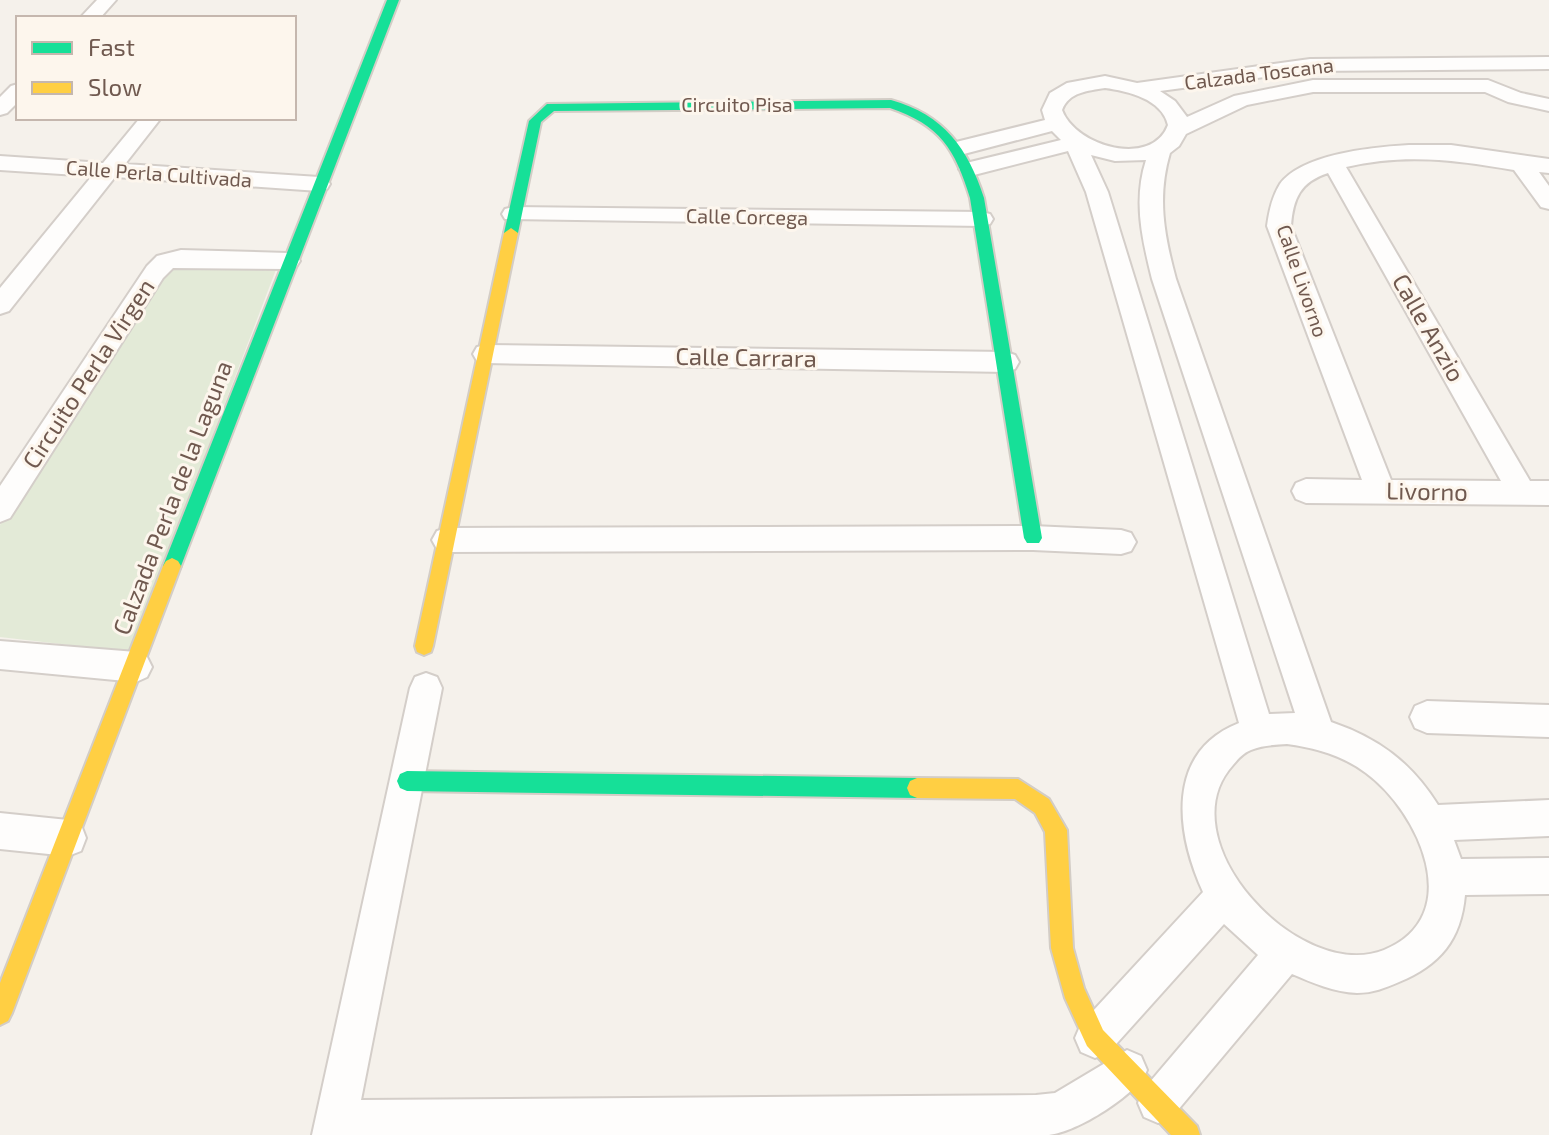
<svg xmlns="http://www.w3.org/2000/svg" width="1549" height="1135" viewBox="0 0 1549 1135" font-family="'Exo 2',sans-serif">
<rect width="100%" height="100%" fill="#f5f1eb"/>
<!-- green -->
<path fill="#e3ead7" d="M169,265L277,267L130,652L0,637V525Z"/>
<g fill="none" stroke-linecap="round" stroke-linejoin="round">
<!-- street casing -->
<g stroke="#d4cec9" stroke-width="4">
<path id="street" d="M97,0H116L100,18H80Z
M1549,57V69L1310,71L1160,91L1175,101L1187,117L1234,96L1313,80H1488L1521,93L1549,99V111L1508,102L1485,92H1313L1247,105L1186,134L1179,146L1170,153C1157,197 1164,235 1176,279L1331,722C1378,738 1411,762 1438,805L1549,800V836L1454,840L1461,859L1549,858V894L1465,895C1461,940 1440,965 1399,982C1385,988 1373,993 1357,993C1334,992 1313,983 1292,974L1172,1117L1158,1123L1144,1117L1138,1103L1144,1089L1258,955L1224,924L1109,1052L1095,1058L1081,1052L1075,1038L1081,1024L1203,892C1176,833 1165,752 1239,723L1086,192L1068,151L970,176L959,169L962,164L1061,140L1052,131L960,155L949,148L952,143L1045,120L1042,110L1050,93L1067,83L1105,76L1137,83L1310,59ZM1105,88C1128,91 1162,99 1168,125C1152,168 1076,147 1062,110C1069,92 1087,91 1105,88ZM1091,155L1115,161L1146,160C1133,200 1142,239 1152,279L1295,713L1269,714L1108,192ZM1287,744C1316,748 1342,755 1366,773C1419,812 1467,916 1384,950C1300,984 1165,840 1233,765C1238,759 1243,753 1251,750C1262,745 1275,745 1287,744Z
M18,84V102L7,113L0,115V97L11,86Z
M140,118H161L125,164L319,177L327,179L330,184L327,189L319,191L115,177L9,311L0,314V288L92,176L0,170V156L103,163Z
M1409,145H1451L1549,159V173L1539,172L1549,186V209L1541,207L1514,170C1457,160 1404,153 1346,167L1530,481H1549V505L1306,503L1296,499L1292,491L1296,483L1306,479L1362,480L1267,226C1269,211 1272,197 1280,184C1302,154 1373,147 1409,145ZM1328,173L1501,481L1391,480L1291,226C1293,199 1300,182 1328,173Z
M513,207L982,212L990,214L993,219L990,224L982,226L505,219L502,214L505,209Z
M181,250L288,253L296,255L300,261L296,267L288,269L173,268L163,278L10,518L0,522V486L147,266L157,256Z
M486,345L1006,352L1015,355L1019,362L1015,369L1006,372L486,363L477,361L473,354L477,347Z
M1033,526L1121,530L1131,533L1136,542L1131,551L1121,554L1033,550L447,552L437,549L432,540L437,531L447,528Z
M0,641L136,652L147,657L152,667L147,677L136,682L0,669Z
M426,673L437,677L442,688L361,1100L1036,1095L1055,1093L1127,1050L1141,1056L1147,1070C1137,1095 1077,1132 1049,1135H312L410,688L415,677Z
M1427,701L1549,705V737L1427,733L1415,728L1410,717L1415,706Z
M0,813L68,820L81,825L86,838L81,851L68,856L0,849Z"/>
</g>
<!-- fast casing -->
<g stroke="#d3cdc6" stroke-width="4">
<path id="fast" d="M387,0H399L181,566L178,571L172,574L166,571L163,566Z
M891,100C944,115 968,148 984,198L1042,538L1039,543H1027L1024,538L970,198C955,149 940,125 890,108L554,111L541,122L518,233L511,238L504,233L529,121L547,104Z
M407,771L917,778L924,781L927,788L924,795L917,798L407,791L400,788L397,781L400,774Z"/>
</g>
<!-- slow casing -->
<g stroke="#d3cdc6" stroke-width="4">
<path id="slow" d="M511,228L518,233L433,646L431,652L424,655L417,652L415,646L504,233Z
M172,558L178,561L181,566L12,1013L8,1021L0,1025V983L163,566L166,561Z
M917,778L1018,779L1049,799L1067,830L1073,948L1084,988L1103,1030L1197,1126L1200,1135H1171L1087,1046L1065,998L1051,948L1045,832L1035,813L1015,799L917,798L910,795L907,788L910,781Z"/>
</g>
<!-- street -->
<use href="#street" fill="#fefdfc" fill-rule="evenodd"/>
<!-- fast -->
<use href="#fast" fill="#16e098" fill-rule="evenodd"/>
<!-- slow -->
<use href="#slow" fill="#ffcf43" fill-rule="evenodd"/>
</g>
<g text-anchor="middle" stroke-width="6" stroke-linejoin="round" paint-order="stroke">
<!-- far-street labels -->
<g font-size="20" fill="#70594f" stroke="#fdf6ed">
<text transform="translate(1259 74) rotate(-7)" y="7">Calzada Toscana</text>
<text x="737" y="112">Circuito Pisa</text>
<text transform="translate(159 174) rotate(4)" y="7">Calle Perla Cultivada</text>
<text transform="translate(747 217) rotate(1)" y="7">Calle Corcega</text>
<text transform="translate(1302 281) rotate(71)" y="7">Calle Livorno</text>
</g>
<!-- street labels -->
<g font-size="24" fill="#70594f" stroke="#fdf6ed">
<text transform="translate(1428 328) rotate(60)" y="8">Calle Anzio</text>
<text transform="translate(746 358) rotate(1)" y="8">Calle Carrara</text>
<text transform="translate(89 374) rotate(-57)" y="8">Circuito Perla Virgen</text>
<text transform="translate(1427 492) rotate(1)" y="8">Livorno</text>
<text transform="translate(173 498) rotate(-69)" y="8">Calzada Perla de la Laguna</text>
</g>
</g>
<!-- legend -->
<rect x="16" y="16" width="280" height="104" fill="#fdf6ed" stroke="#c5b7ae" stroke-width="2"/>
<rect x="32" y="42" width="40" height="12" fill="#16e098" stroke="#c5b7ae" stroke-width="2"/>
<text x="88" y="56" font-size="24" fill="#70594f">Fast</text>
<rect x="32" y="82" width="40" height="12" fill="#ffcf43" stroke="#c5b7ae" stroke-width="2"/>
<text x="88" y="96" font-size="24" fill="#70594f">Slow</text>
</svg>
